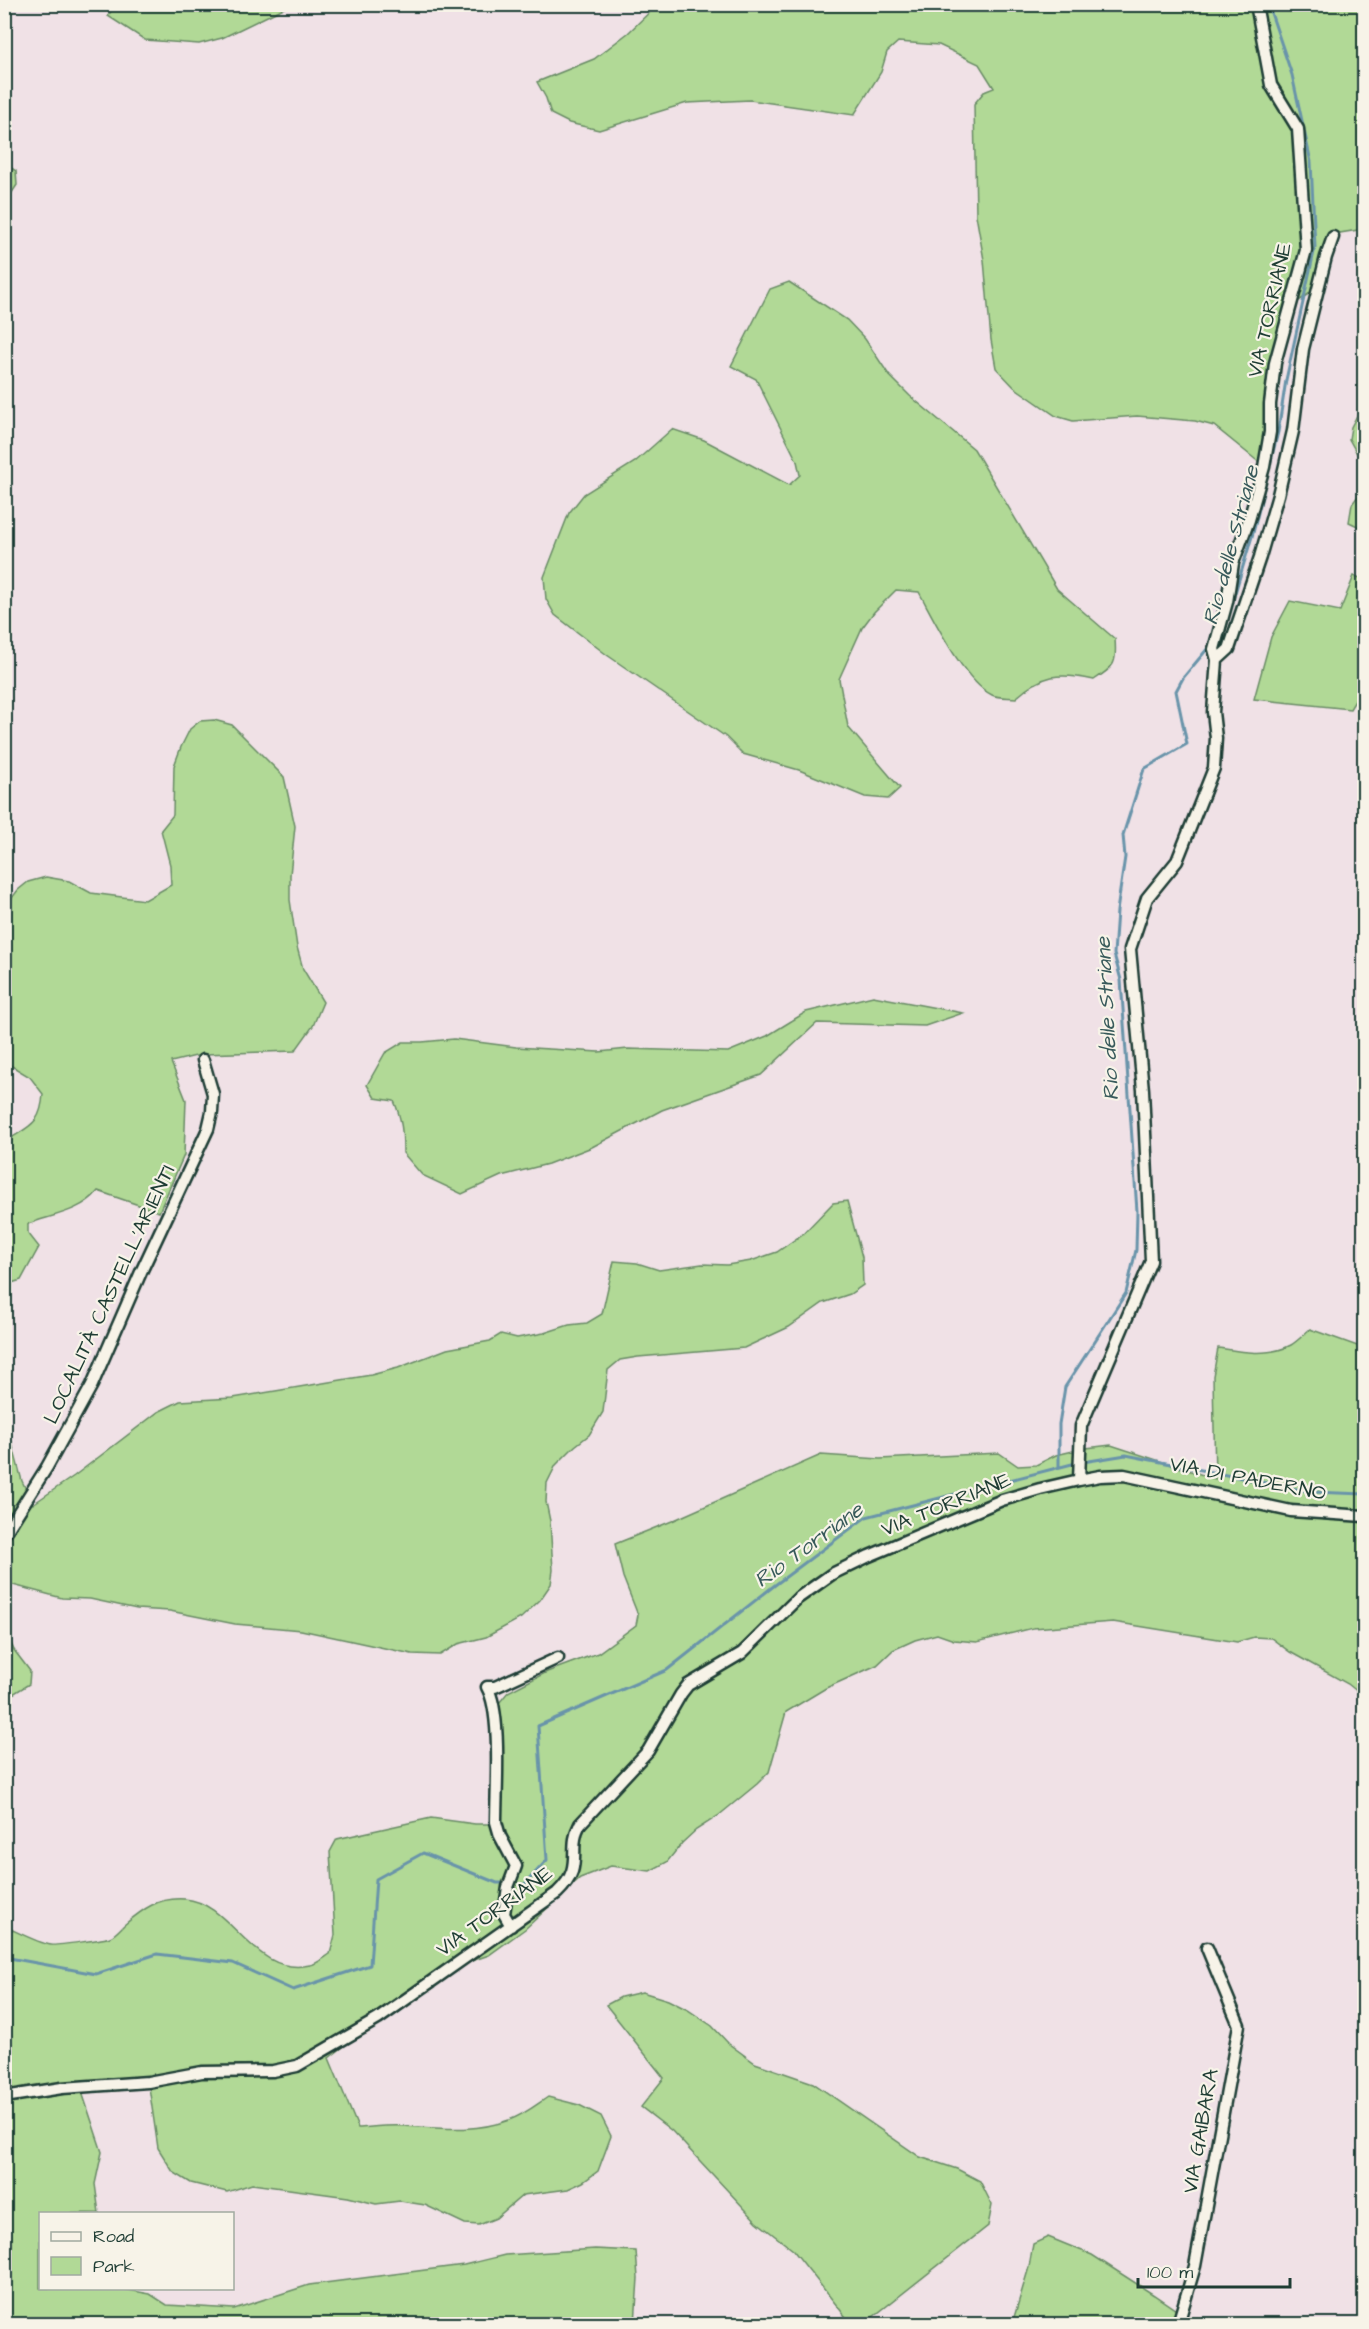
<svg xmlns="http://www.w3.org/2000/svg" width="1369" height="2329" viewBox="0 0 1369 2329" font-family="'Architects Daughter',sans-serif">
<rect width="100%" height="100%" fill="#f0e1e6"/>
<filter id="ink" filterUnits="userSpaceOnUse"><feTurbulence type="fractalNoise" baseFrequency=".0167" numOctaves="2"/><feDisplacementMap in="SourceGraphic" scale="12" xChannelSelector="R" yChannelSelector="G"/><feConvolveMatrix kernelMatrix="1 2 1 2 8 2 1 2 1" color-interpolation-filters="sRGB"/></filter>
<g filter="url(#ink)">
<!-- green -->
<path fill="#b1d996" stroke="#688b65" stroke-width="1.5" d="M115,5V4L290,5L222,38L199,44L145,40L108,16Z
M657,5H1364V229L1340,233L1315,289L1291,307L1261,464L1214,426L1195,421L1137,416L1073,421L1056,416L1014,387L996,368L991,340L984,260L976,215L974,104L984,92L994,88L979,64L939,45L898,42L887,52L881,72L854,115L750,100L687,103L599,130L569,123L551,114L546,98L537,82L594,59L628,33Z
M5,164L16,171L17,185L5,203Z
M789,282L847,320L865,339L889,375L910,396L974,449L1057,589L1115,639C1117,664 1115,666 1094,680C1059,672 1042,674 1016,698C1009,697 998,698 992,695C964,682 934,619 919,592L896,590L874,612L862,628L839,679L848,727L900,788L888,799L865,797L799,770L743,754L726,737L607,655L555,615L546,599L544,577L569,513L584,494L635,462L672,429L704,440L789,485L800,475L797,461L756,379L731,366L770,289Z
M1364,402V466L1349,439L1351,427Z
M1364,488V529L1349,522L1352,504Z
M1354,576L1364,579V686L1350,709L1254,699L1271,637L1290,601L1340,611Z
M214,720L232,725L284,777L295,826L290,875V900L297,947L303,969L323,1002L313,1026L295,1051L204,1054L171,1062L186,1100L184,1155L159,1212L98,1191C81,1212 52,1215 28,1224V1233L39,1247L21,1280L5,1285V1142C28,1126 41,1126 43,1094L30,1077L5,1062L4,915L8,903L18,890L28,882L46,877L69,881L91,893L145,900L171,885L170,865L161,830L173,815L174,766L181,747L190,729L200,721Z
M873,996L963,1013L925,1026L817,1023L761,1075L662,1110L592,1147L548,1164L501,1176L462,1194L422,1175L403,1153C403,1134 402,1119 394,1101L375,1098L367,1085L385,1053L403,1042H422L454,1039L516,1047L599,1052L628,1049L728,1052L767,1036L806,1012Z
M847,1201L862,1257L863,1285L850,1294L823,1303L789,1327L744,1348L638,1357L620,1360L608,1370L603,1412L589,1435L575,1446L556,1465L547,1483L546,1502L550,1521L553,1570L551,1584L540,1600L521,1618L486,1637L458,1644L440,1655L412,1654L301,1630L235,1624L170,1611L137,1609L90,1599L62,1598L13,1585L5,1586L4,1413L22,1481L33,1504L74,1476L158,1412L180,1401L233,1398L371,1375L398,1368L447,1349L490,1341L501,1334L517,1338L544,1333L569,1325L587,1323L602,1314L614,1261L637,1263L659,1270L702,1264L727,1265L751,1261L777,1252L804,1233L833,1203Z
M1310,1329L1360,1347L1364,1345V1697L1348,1684L1290,1652L1271,1638L1254,1637L1237,1642L1113,1622L1033,1628L977,1642L954,1640L937,1634L915,1640L893,1650L877,1665L826,1688L786,1712L769,1772L757,1784L718,1816L696,1830L682,1843L667,1862L650,1871L611,1866L580,1878L525,1929L489,1955L460,1965L370,2026L329,2058L358,2128C373,2127 389,2125 404,2126C440,2128 474,2133 509,2120C524,2115 536,2105 548,2097L579,2105L601,2116L611,2136L598,2171L583,2182L568,2189L523,2195L496,2218L479,2225L465,2224L425,2205L400,2201L376,2204L348,2197L252,2184L227,2192L191,2183L173,2172L158,2148L149,2087L113,2091L81,2089L102,2152L95,2184L99,2213L40,2214V2288L123,2289L150,2294L167,2305L234,2309L309,2285L464,2265L505,2255L595,2249L636,2251L638,2278L635,2324H5L4,1926C18,1932 38,1943 51,1945C56,1946 106,1939 110,1937C115,1935 120,1929 124,1925C143,1909 158,1897 185,1899C233,1903 253,1978 310,1965C317,1964 324,1958 330,1954L335,1935L330,1852L337,1839L431,1818L475,1824H495V1708L508,1692L547,1672L598,1653L636,1625L638,1615L623,1577L615,1544L672,1521L821,1455L880,1459L999,1453L1018,1466L1036,1465L1056,1455L1086,1448L1111,1445L1215,1479L1213,1376L1218,1348C1241,1352 1269,1357 1291,1345C1298,1341 1304,1334 1310,1329Z
M4,1628L14,1650L30,1671L29,1684L5,1699Z
M642,1992L668,2000L688,2010L712,2026L729,2044L755,2063L813,2083L920,2157L957,2169L980,2181L992,2205L988,2226L864,2324L849,2321L793,2250L757,2222L672,2131L641,2107L664,2078L606,2005L621,1997Z
M1048,2237L1092,2255L1154,2295L1182,2314L1185,2324H1012L1029,2267L1033,2244Z"/>
<g fill="none" stroke-linecap="round" stroke-linejoin="round">
<!-- stream -->
<path stroke="#6994aa" stroke-width="3" d="M1228,616L1253,533L1278,432L1286,380L1315,247L1311,162L1292,75L1268,4
M1083,1462L1126,1455L1312,1492L1364,1494
M1059,1467V1424L1065,1387L1126,1293L1136,1250L1137,1211L1121,980L1114,954L1117,911L1125,857L1123,835L1144,769L1187,744L1176,691L1183,678L1208,648L1212,646
M520,1884H525L547,1860L538,1726L667,1670L775,1585L866,1517L1076,1463
M4,1957L96,1974L157,1954L233,1963L293,1990L370,1965L376,1879L423,1853L497,1883H503"/>
<!-- minor casing -->
<g stroke="#1f3d34" stroke-width="15">
<path id="minor" d="M1217,660L1229,649L1260,557L1278,495L1293,431L1303,349L1326,257L1333,237
M1079,1480L1081,1426L1151,1261L1143,1090L1130,949L1147,898L1177,861L1214,768L1216,738L1213,712L1217,660L1214,649L1227,602L1233,563L1249,520L1264,467L1270,432V404L1275,363L1306,250L1298,129L1271,85L1256,4
M4,1535L47,1467L92,1385L141,1272L208,1129L212,1112L213,1094L203,1060
M4,1655V1667
M511,1926L504,1914L508,1887L516,1866L500,1836L496,1822C496,1789 502,1713 487,1687H495L558,1658
M4,2097L62,2088L148,2082L202,2072L273,2071L297,2066L378,2019L557,1893C586,1866 566,1850 580,1824L648,1751L681,1694L688,1685L742,1653L798,1598L832,1574L869,1556L1002,1500L1040,1489L1079,1480L1100,1476L1124,1475L1291,1511L1364,1516
M1178,2324L1195,2266L1239,2025L1207,1948"/>
</g>
<!-- minor -->
<use href="#minor" stroke="#f7f3e8" stroke-width="10"/>
</g>
</g>
<g text-anchor="middle" stroke-width="4.5" stroke-linejoin="round" paint-order="stroke">
<!-- street labels -->
<g font-size="21" fill="#1f3d34" stroke="#f7f3e8">
<text transform="translate(1269 310) rotate(-77)" y="7">VIA TORRIANE</text>
<text transform="translate(109 1294) rotate(-65)" y="7">LOCALITÀ CASTELL'ARIENTI</text>
<text transform="translate(1248 1478) rotate(11)" y="7">VIA DI PADERNO</text>
<text transform="translate(946 1504) rotate(-22)" y="7">VIA TORRIANE</text>
<text transform="translate(494 1911) rotate(-36)" y="7">VIA TORRIANE</text>
<text transform="translate(1200 2131) rotate(-80)" y="7">VIA GAIBARA</text>
</g>
<!-- water labels -->
<g font-size="22" font-style="italic" fill="#385a5b" stroke="#f7f3e8">
<text transform="translate(1230 545) rotate(-75)" y="8">Rio delle Striane</text>
<text transform="translate(1106 1019) rotate(-93)" y="8">Rio delle Striane</text>
<text transform="translate(808 1544) rotate(-36)" y="8">Rio Torriane</text>
</g>
</g>
<!-- margin -->
<rect width="1369" height="2329" fill="none" stroke="#f7f3e8" stroke-width="24"/>
<rect x="12" y="12" width="1345" height="2305" fill="none" stroke="#1f3d34" stroke-width="2" filter="url(#ink)"/>
<!-- legend -->
<rect x="39" y="2212" width="195" height="78" fill="#f7f3e8" stroke="#a1aaa0" stroke-width="1.5"/>
<rect x="51" y="2232" width="30" height="9" fill="#f7f3e8" stroke="#a1aaa0" stroke-width="1.5"/>
<text x="93" y="2242" font-size="18" fill="#1f3d34">Road</text>
<rect x="51" y="2257" width="30" height="18" fill="#b1d996" stroke="#a1aaa0" stroke-width="1.5"/>
<text x="93" y="2272" font-size="18" fill="#1f3d34">Park</text>
<!-- scale -->
<path d="M1138 2278v9h152v-9" fill="none" stroke="#1f3d34" stroke-width="3"/>
<text x="1147" y="2278" font-size="18" fill="#1f3d34" stroke="#f7f3e8" stroke-width="4.5" paint-order="stroke">100 m</text>
</svg>
